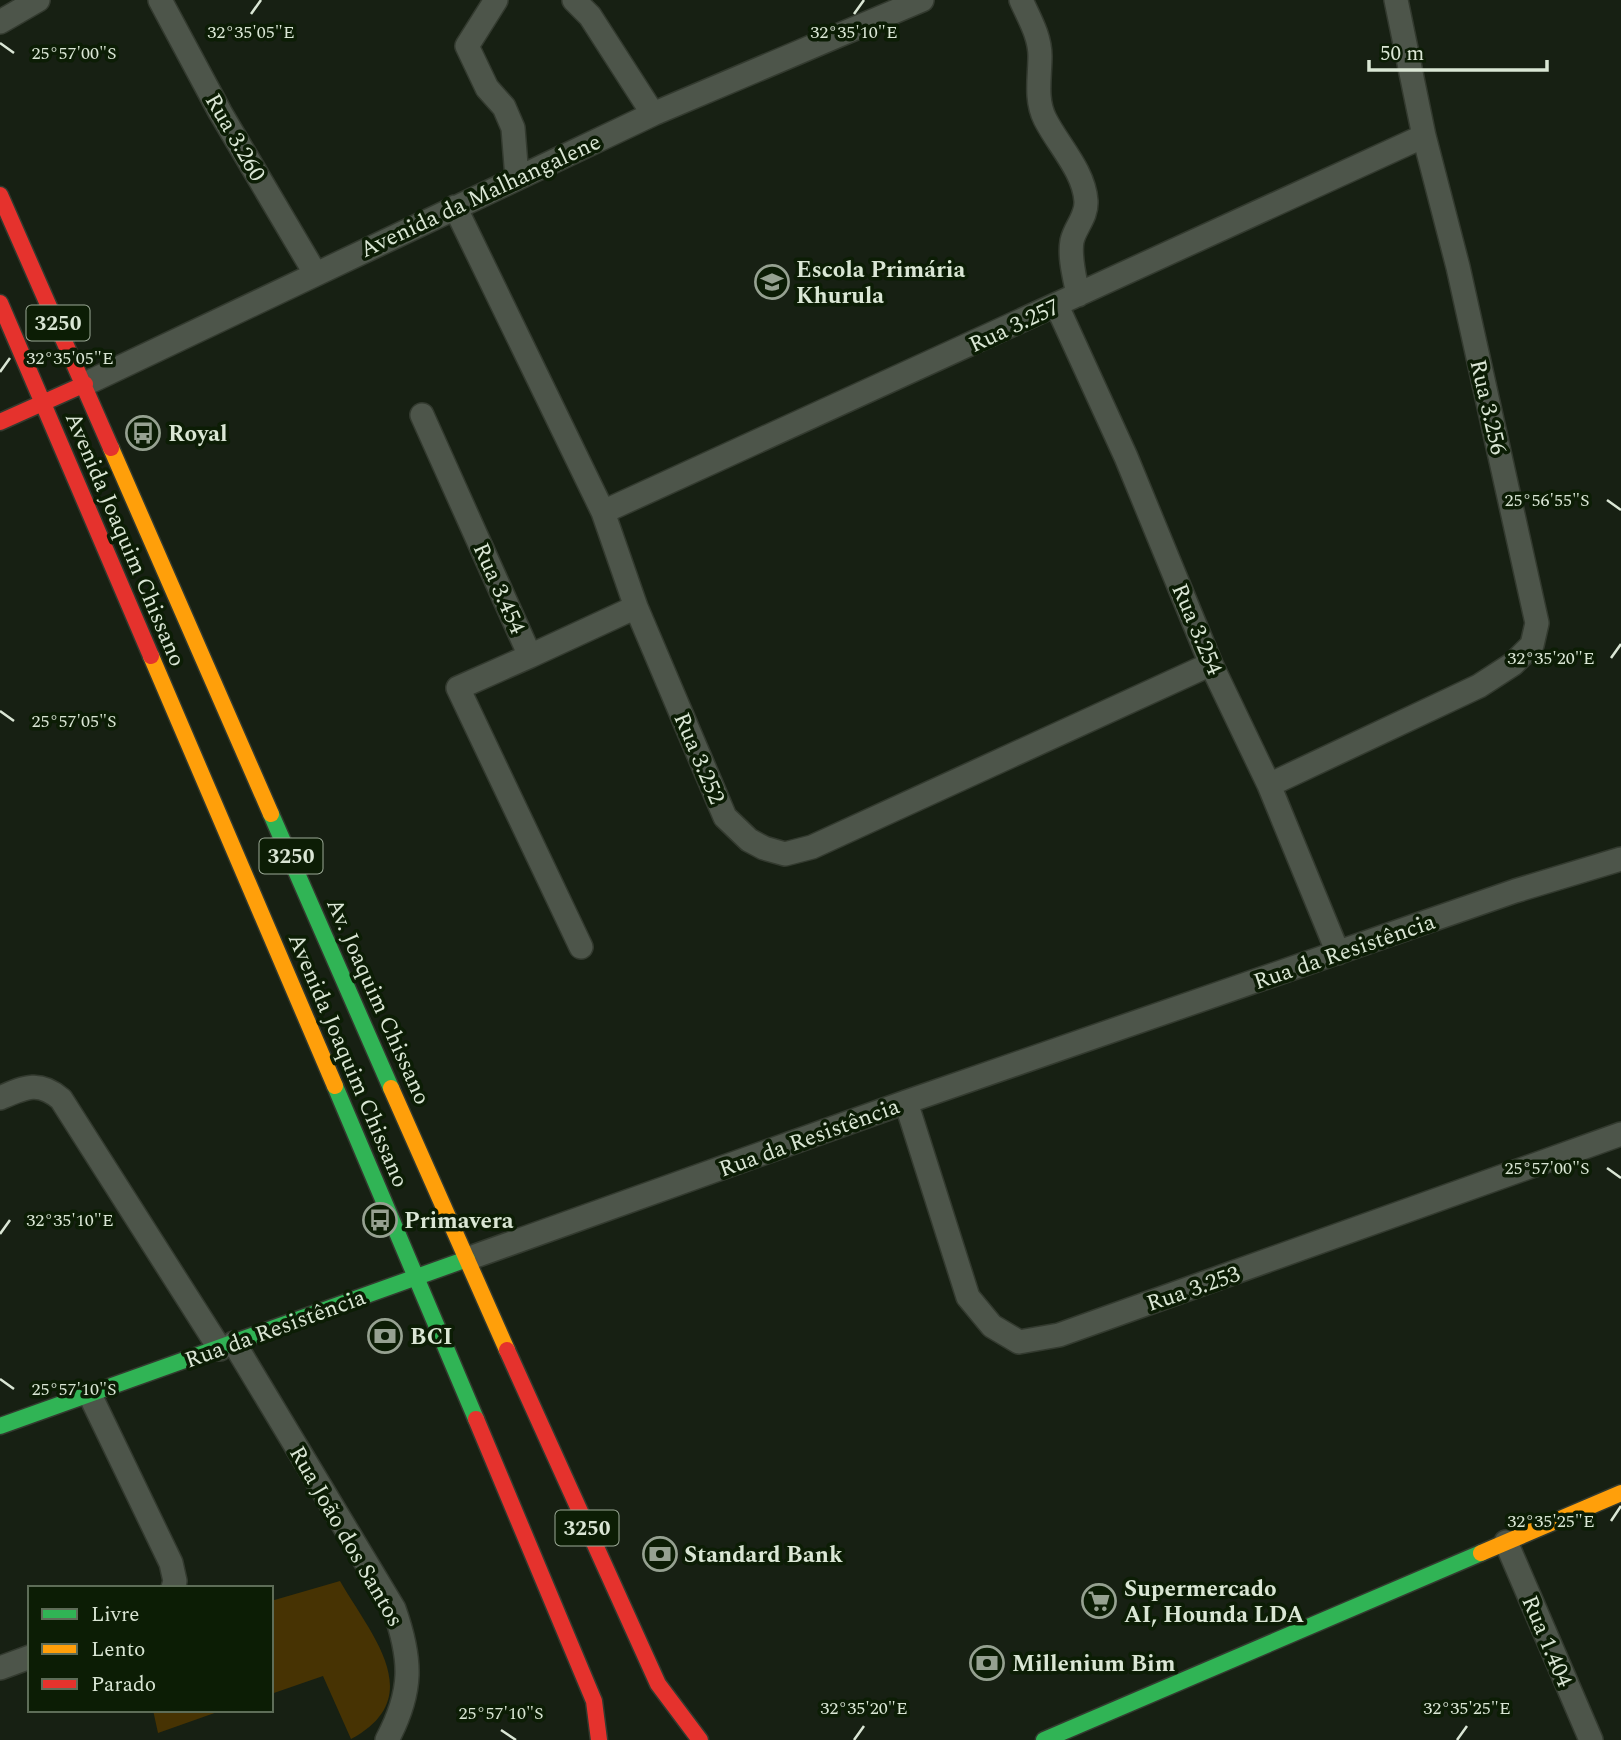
<svg xmlns="http://www.w3.org/2000/svg" width="1621" height="1740" viewBox="0 0 1621 1740" font-family="Spectral,serif">
<rect width="100%" height="100%" fill="#172013"/>
<!-- green -->
<path fill="#473303" d="M340,1581C371,1635 429,1697 351,1739L323,1676L271,1694V1601Z
M153,1710H223L158,1733Z"/>
<g fill="none" stroke-linecap="round" stroke-linejoin="round">
<!-- street casing -->
<g stroke="#333a2f" stroke-width="26">
<path id="street" d="M160,0L220,112L315,273
M496,0L467,46L487,88L504,107L513,128L517,178
M574,0L590,16L653,114
M1021,0C1029,18 1040,36 1040,56C1040,77 1035,99 1045,119C1058,145 1084,171 1086,201C1087,217 1075,227 1072,241C1069,258 1075,278 1078,295
M0,22L38,0
M455,207L603,512L636,607L725,817L749,840L764,848L785,854L812,847L1211,664
M1057,306L1126,457L1211,664L1269,785L1338,953
M85,384L653,114L922,0
M422,415L530,656L636,607
M603,512L1424,136
M530,656L458,688L581,947
M1269,785L1479,686L1513,664L1532,645L1537,623L1458,267L1424,136L1396,0
M0,1098C25,1087 39,1080 61,1099L220,1349
M906,1102L968,1297L992,1326L1019,1342L1059,1335L1621,1134
M467,1259L906,1102L1515,891L1621,859
M234,1343L394,1609C412,1660 413,1691 387,1740
M90,1395L171,1563L175,1581L173,1588
M1506,1542L1591,1740
M0,1668L30,1657"/>
</g>
<!-- fast casing -->
<g stroke="#333a2f" stroke-width="19">
<path id="fast" d="M271,814L391,1088
M335,1086L476,1419
M0,1426L467,1259
M1044,1740L1481,1553"/>
</g>
<!-- slow casing -->
<g stroke="#333a2f" stroke-width="19">
<path id="slow" d="M111,448L271,814
M151,656L335,1086
M391,1088L507,1350
M1481,1553L1621,1493"/>
</g>
<!-- jam casing -->
<g stroke="#333a2f" stroke-width="19">
<path id="jam" d="M0,195L111,448
M0,303L151,656
M0,422L85,384
M507,1350L658,1684L700,1740
M476,1419L594,1701L599,1740"/>
</g>
<!-- street -->
<use href="#street" stroke="#4d554a" stroke-width="23"/>
<!-- fast -->
<use href="#fast" stroke="#30b455" stroke-width="16"/>
<!-- slow -->
<use href="#slow" stroke="#ff9f0a" stroke-width="16"/>
<!-- jam -->
<use href="#jam" stroke="#e5322d" stroke-width="16"/>
</g>
<!-- ticks -->
<path fill="none" stroke="#dae6d5" stroke-width="2.5" d="M251,14L261,0M854,14L864,0M0,43L14,53M0,372L10,358M1607,500L1621,510M1611,658L1621,644M0,711L14,721M1607,1168L1621,1178M0,1234L10,1220M0,1379L14,1389M1611,1521L1621,1506M501,1730L516,1740M854,1740L864,1726M1457,1740L1467,1726"/>
<!-- icons -->
<defs>
<g id="school-ring" transform="scale(1.75)"><circle r="9.5" fill="#0c1d05" stroke="#96a191" stroke-width="1.5"/><path d="M0-5L7-2L0 1L-7-2ZM-4 1L0 2.5L4 1V4Q0 6-4 4Z" fill="#96a191"/></g>
<g id="bus-ring" transform="scale(1.75)"><circle r="9.5" fill="#0c1d05" stroke="#96a191" stroke-width="1.5"/><path d="M-5-6H5V4H4V6H2V4H-2V6H-4V4H-5ZM-3.5-4V0h7V-4ZM-3.5 1.2v1.5H-2V1.2ZM2 1.2v1.5H3.5V1.2Z" fill="#96a191"/></g>
<g id="bank-ring" transform="scale(1.75)"><circle r="9.5" fill="#0c1d05" stroke="#96a191" stroke-width="1.5"/><path d="M-6-4H6V4H-6ZM0-2.3a2.3 2.3 0 1 0 0 4.6a2.3 2.3 0 1 0 0-4.6Z" fill="#96a191"/></g>
<g id="supermarket-ring" transform="scale(1.75)"><circle r="9.5" fill="#0c1d05" stroke="#96a191" stroke-width="1.5"/><path d="M-6-5.5h2.5l.6 2H6L4.5 2H-2.5L-4.4-4H-6ZM-1.5 3.2a1.3 1.3 0 1 0 .1 0ZM3 3.2a1.3 1.3 0 1 0 .1 0Z" fill="#96a191"/></g>
</defs>
<g fill-rule="evenodd">
<use href="#school-ring" x="772" y="282"/>
<use href="#bus-ring" x="143" y="433"/>
<use href="#bus-ring" x="380" y="1220"/>
<use href="#bank-ring" x="385" y="1336"/>
<use href="#bank-ring" x="660" y="1554"/>
<use href="#supermarket-ring" x="1099" y="1601"/>
<use href="#bank-ring" x="987" y="1663"/>
</g>
<g text-anchor="middle" stroke-width="7" stroke-linejoin="round" paint-order="stroke">
<!-- shield labels -->
<g fill="#0c1d05" stroke="#9caa97" stroke-width="2">
<rect x="26.5" y="305.5" width="63" height="35" rx="5"/>
<rect x="259.5" y="838.5" width="63" height="35" rx="5"/>
<rect x="555.5" y="1510.5" width="63" height="35" rx="5"/>
</g>
<g font-size="21" font-weight="bold" fill="#dae6d5">
<text x="58" y="330">3250</text>
<text x="291" y="863">3250</text>
<text x="587" y="1535">3250</text>
</g>
<!-- street labels -->
<g font-size="23" fill="#dae6d5" stroke="#0c1d05">
<text transform="translate(236 137) rotate(60)" y="8">Rua 3.260</text>
<text transform="translate(480 195) rotate(-25)" y="8">Avenida da Malhangalene</text>
<text transform="translate(1014 325) rotate(-25)" y="8">Rua 3.257</text>
<text transform="translate(1489 407) rotate(77)" y="8">Rua 3.256</text>
<text transform="translate(126 539) rotate(67)" y="8">Avenida Joaquim Chissano</text>
<text transform="translate(500 588) rotate(66)" y="8">Rua 3.454</text>
<text transform="translate(1198 629) rotate(67)" y="8">Rua 3.254</text>
<text transform="translate(700 758) rotate(67)" y="8">Rua 3.252</text>
<text transform="translate(1344 951) rotate(-19)" y="8">Rua da Resistência</text>
<text transform="translate(379 1001) rotate(66)" y="8">Av. Joaquim Chissano</text>
<text transform="translate(349 1060) rotate(67)" y="8">Avenida Joaquim Chissano</text>
<text transform="translate(809 1137) rotate(-20)" y="8">Rua da Resistência</text>
<text transform="translate(1193 1288) rotate(-19)" y="8">Rua 3.253</text>
<text transform="translate(275 1328) rotate(-20)" y="8">Rua da Resistência</text>
<text transform="translate(347 1536) rotate(60)" y="8">Rua João dos Santos</text>
<text transform="translate(1548 1641) rotate(67)" y="8">Rua 1.404</text>
</g>
<!-- poi labels -->
<g font-size="23" font-weight="bold" fill="#dae6d5" stroke="#0c1d05" text-anchor="start">
<text x="796" y="277">Escola Primária<tspan x="796" dy="26">Khurula</tspan></text>
<text x="168" y="441">Royal</text>
<text x="404" y="1228">Primavera</text>
<text x="410" y="1344">BCI</text>
<text x="684" y="1562">Standard Bank</text>
<text x="1124" y="1596">Supermercado<tspan x="1124" dy="26">AI, Hounda LDA</tspan></text>
<text x="1012" y="1671">Millenium Bim</text>
</g>
</g>
<g font-size="18" text-anchor="middle" fill="#dae6d5" stroke="#0c1d05" stroke-width="7" stroke-linejoin="round" paint-order="stroke">
<text x="251" y="38">32°35'05"E</text>
<text x="854" y="38">32°35'10"E</text>
<text x="74" y="59">25°57'00"S</text>
<text x="70" y="364">32°35'05"E</text>
<text x="1547" y="506">25°56'55"S</text>
<text x="1551" y="664">32°35'20"E</text>
<text x="74" y="727">25°57'05"S</text>
<text x="1547" y="1174">25°57'00"S</text>
<text x="70" y="1226">32°35'10"E</text>
<text x="74" y="1395">25°57'10"S</text>
<text x="1551" y="1527">32°35'25"E</text>
<text x="864" y="1714">32°35'20"E</text>
<text x="1467" y="1714">32°35'25"E</text>
<text x="501" y="1719">25°57'10"S</text>
</g>
<!-- legend -->
<rect x="28" y="1586" width="245" height="126" fill="#0c1d05" stroke="#5e6d58" stroke-width="2"/>
<rect x="42" y="1609" width="35" height="10" fill="#30b455" stroke="#5e6d58" stroke-width="2"/>
<text x="91" y="1621" font-size="21" fill="#dae6d5">Livre</text>
<rect x="42" y="1644" width="35" height="10" fill="#ff9f0a" stroke="#5e6d58" stroke-width="2"/>
<text x="91" y="1656" font-size="21" fill="#dae6d5">Lento</text>
<rect x="42" y="1679" width="35" height="10" fill="#e5322d" stroke="#5e6d58" stroke-width="2"/>
<text x="91" y="1691" font-size="21" fill="#dae6d5">Parado</text>
<!-- scale -->
<path d="M1369 60v10h178v-10" fill="none" stroke="#dae6d5" stroke-width="3.5"/>
<text x="1380" y="60" font-size="21" fill="#dae6d5" stroke="#0c1d05" stroke-width="5" paint-order="stroke">50 m</text>
</svg>
